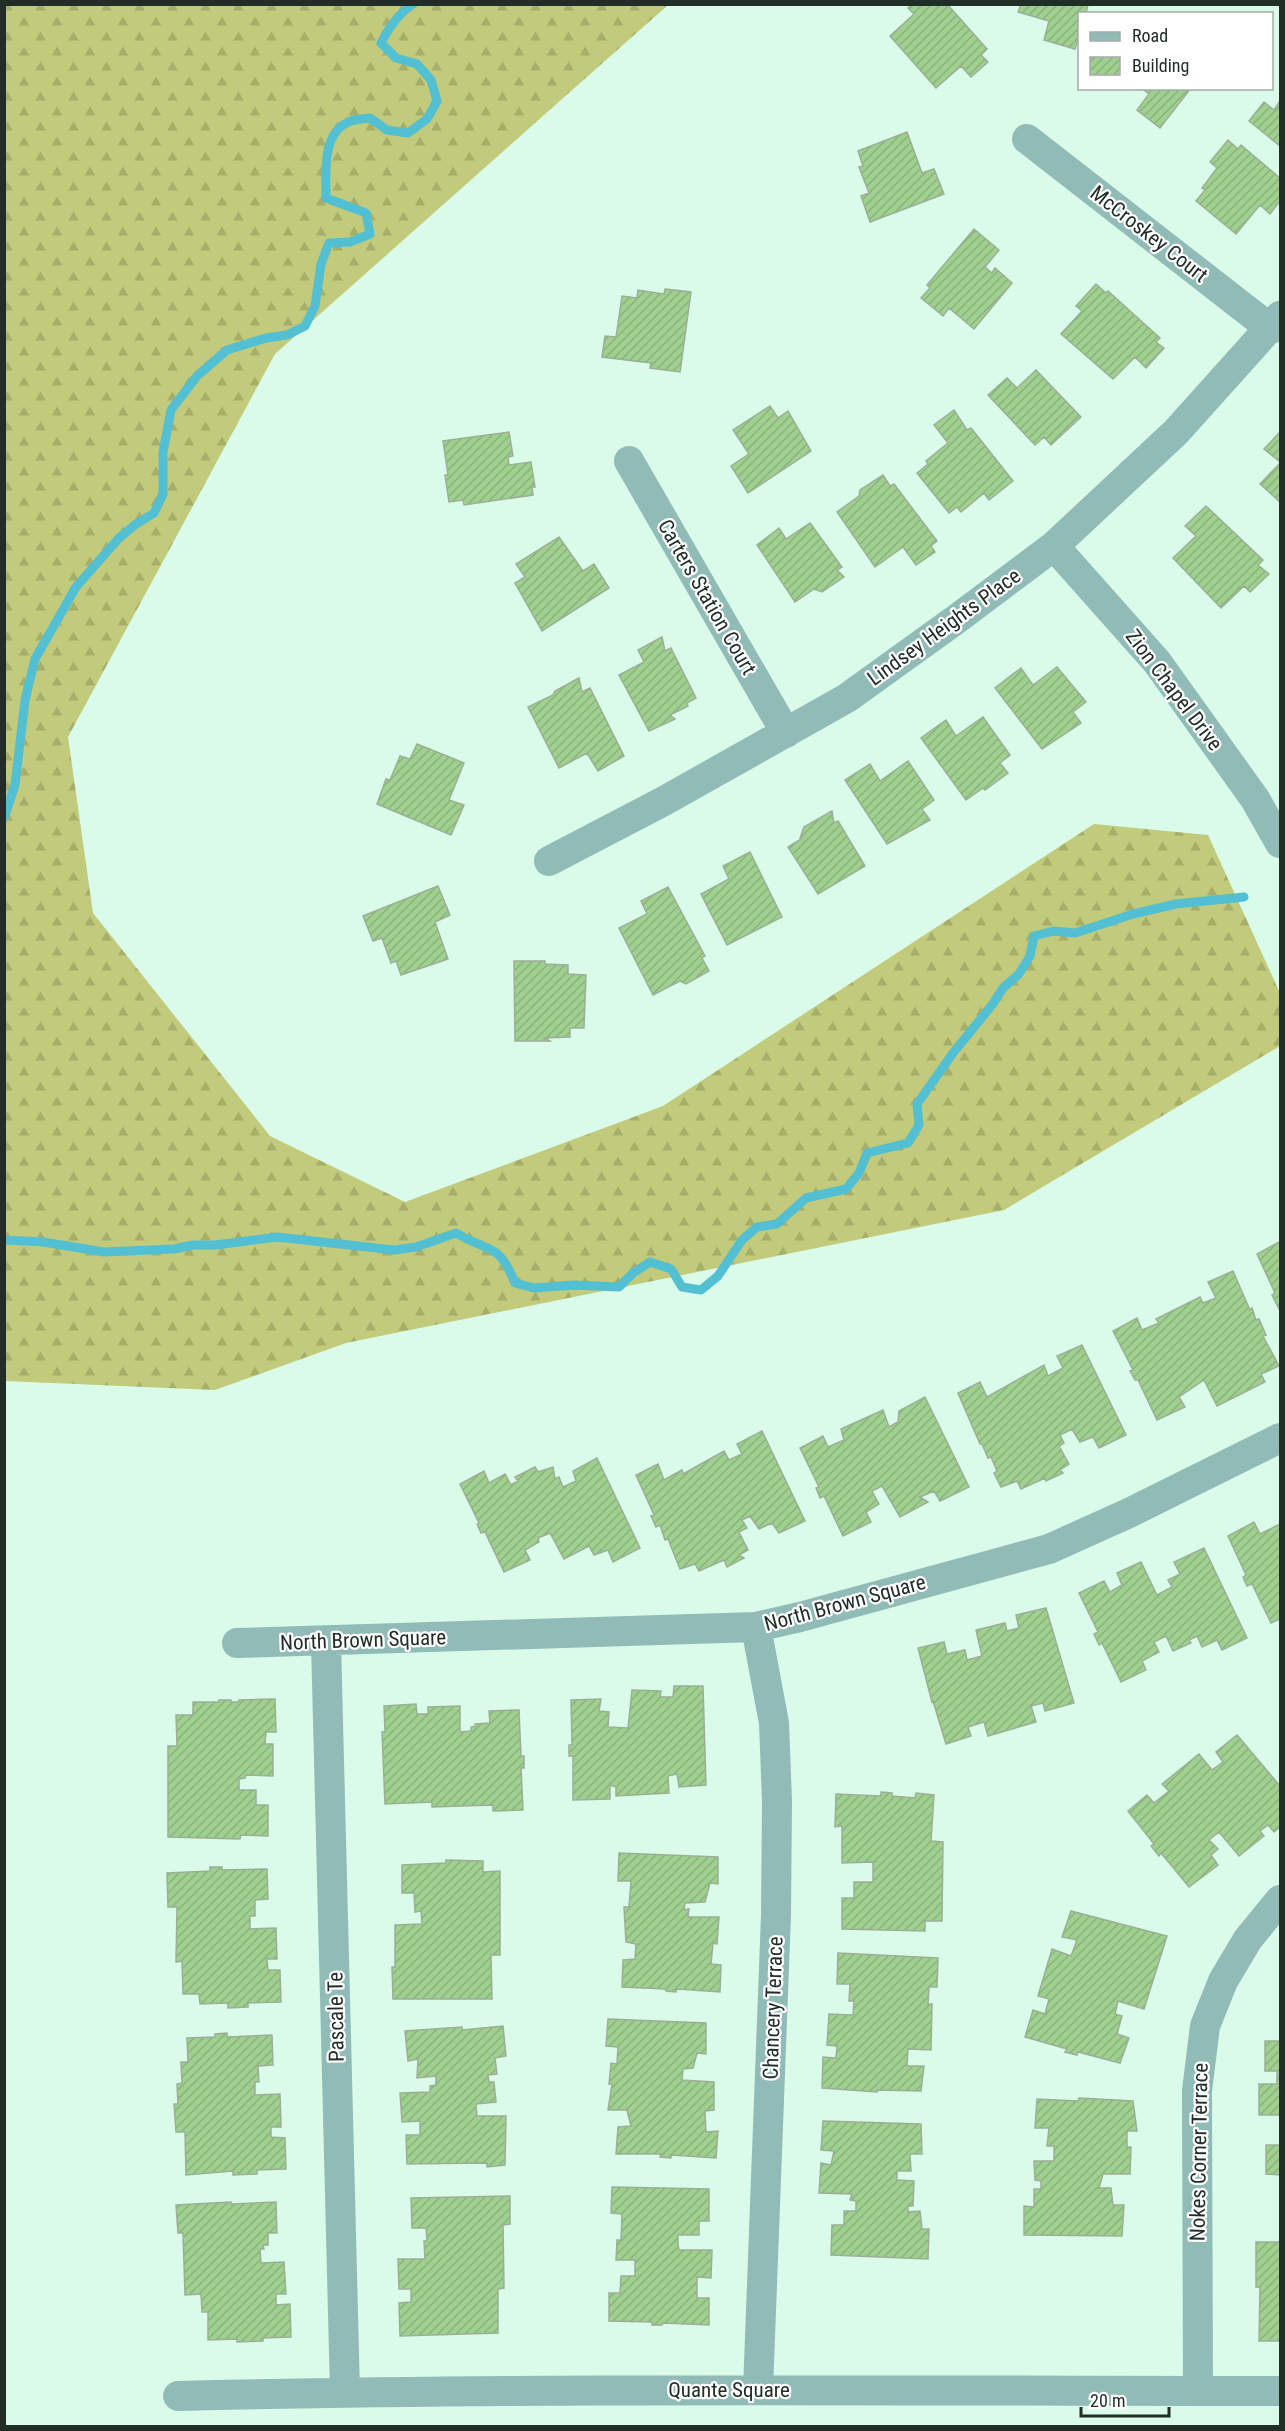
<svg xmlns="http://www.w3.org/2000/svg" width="1285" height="2431" viewBox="0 0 1285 2431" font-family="'Roboto Condensed',sans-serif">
<defs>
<pattern id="forest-firs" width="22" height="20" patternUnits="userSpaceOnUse" patternTransform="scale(1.5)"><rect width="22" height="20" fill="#c2ca7b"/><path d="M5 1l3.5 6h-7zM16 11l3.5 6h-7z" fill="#a6ae6a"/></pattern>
<pattern id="building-hatch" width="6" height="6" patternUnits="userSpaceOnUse" patternTransform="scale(1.5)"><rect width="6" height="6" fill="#9fd08f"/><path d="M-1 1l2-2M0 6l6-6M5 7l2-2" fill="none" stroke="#89b37b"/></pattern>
</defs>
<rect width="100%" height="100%" fill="#dbfbea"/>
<!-- forest -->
<path fill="url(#forest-firs)" d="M5,4L668,5L275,354L68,737L93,913L270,1136L405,1202L663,1106L1094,824L1208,835L1280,993V1046L1004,1210L346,1343L215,1390L5,1381Z"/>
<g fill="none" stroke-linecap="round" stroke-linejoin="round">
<!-- stream -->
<path stroke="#52bfd3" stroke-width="9" d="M4,818L15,785L25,700L35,659L76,587L119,538L136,524L154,513L163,494V452L171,410L197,376L227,350L266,338L287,335L305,326L315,306L321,264L329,243L350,242L370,234L366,213L326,198C326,174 321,131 351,121C356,119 364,119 370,118L387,130L408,133L427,119L437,101L431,80L417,64L396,58L381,43C389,27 398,14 413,4
M4,1240L43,1242L104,1252L174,1249L193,1245H216L277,1237L394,1250L416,1247L456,1233C489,1253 498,1241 515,1283L534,1288L574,1285L619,1287L633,1273L650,1262L671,1269L682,1287L701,1290L718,1276L742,1240L757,1227L777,1224L806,1198L846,1189L859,1173L867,1153L908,1143L919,1125L917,1104L953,1053L992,1005L1003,988L1019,974L1030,956L1034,936L1054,931L1075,933L1133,914L1176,904L1244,897"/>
</g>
<!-- building -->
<path fill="url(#building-hatch)" stroke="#9caf96" stroke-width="1.5" d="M912,4H947L987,49L981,55L988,62L971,77L961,66L936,88L890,36L914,14L908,8Z
M1021,4H1088L1086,14H1080V34L1075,49L1044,40L1049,21L1018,12Z
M1141,88H1191L1160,128L1137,110L1149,94Z
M1280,101V146L1249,121L1264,102L1274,110Z
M907,132L922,173L934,169L944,194L870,222L861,196L869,193L859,167L863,166L858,151Z
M1228,140L1238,149L1241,145L1280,178V201L1270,214L1260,205L1236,234L1196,201L1205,190L1202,188L1217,168L1210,162Z
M974,229L999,250L985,267L992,273L995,268L1012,283L974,329L949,308L943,316L921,298L930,288L927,285Z
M1096,284L1106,293L1108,291L1160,338L1156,342L1164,348L1146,368L1135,357L1113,379L1061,334L1082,311L1076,306Z
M665,289L691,292L680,372L650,368L651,363L602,357L605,336L616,337L622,296L637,298L638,290L664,294Z
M1036,370L1081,417L1051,445L1044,437L1035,445L988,395L1007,378L1017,388Z
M770,406L778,418L788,411L811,451L748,493L731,466L749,454L733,430Z
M954,410L967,430L971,428L1013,481L989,500L984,493L961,512L957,507L949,513L917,473L928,464L926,461L948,443L934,425Z
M509,432L513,456L508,457L509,465L531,462L535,487H532L533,495L464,505L463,500L449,502L445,475H448L443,441Z
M1280,432V462L1264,449Z
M1280,463V502L1260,484Z
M883,475L890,486L894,484L937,541L931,546L935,552L916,565L903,547L875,567L837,512L859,496L860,490Z
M1206,506L1263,560L1258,565L1269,574L1250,592L1244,586L1221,608L1173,558L1196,536L1185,526Z
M810,523L842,567L837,570L844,577L822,592L814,589L795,602L757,545L779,528L786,539Z
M559,537L583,571L594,564L609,588L542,631L515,583L525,577L516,564Z
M662,637L665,651L671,648L696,698L687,703L688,706L670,715L675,719L649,731L619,675L644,662L638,650Z
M1057,667L1086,702L1073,712L1081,723L1042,749L995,688L1021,668L1033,685Z
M579,678L582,692L590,688L624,756L598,771L587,753L559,768L528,707L553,695L555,691Z
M983,717L1010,755L1000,763L1008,773L985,790L983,788L966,800L921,738L946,720L956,736Z
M417,744L464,763L449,800L464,805L451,835L377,804L386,779L390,780L400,756L410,759Z
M908,761L934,800L922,809L930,820L887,844L845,780L870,764L880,781Z
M832,811L834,823L838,821L865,866L818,894L788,847L801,839L800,838L804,827Z
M750,852L782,917L727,945L701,894L729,879L723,866Z
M438,886L450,915L435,922L448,959L401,975L396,961L391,963L382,938L373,941L363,916Z
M668,887L705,956L702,958L709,971L686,984L680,981L653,995L619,928L647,914L641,901Z
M514,961H545V964L568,965V974L586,975L584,1028H570V1037L545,1038L550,1041H515Z
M1279,1242L1280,1245V1311L1272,1295L1275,1293L1257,1254Z
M1233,1271L1250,1310L1252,1308L1256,1320L1259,1319L1266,1335L1263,1336L1279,1366L1261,1374L1265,1382L1217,1406L1204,1380L1179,1397L1185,1407L1157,1420L1138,1380H1135L1130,1371L1133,1370L1113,1331L1137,1318L1142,1330L1159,1323L1156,1319L1200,1297L1203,1303L1216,1298L1208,1282Z
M1082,1345L1126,1435L1099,1448L1093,1437L1080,1442L1072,1429L1060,1435L1064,1443L1059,1446L1069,1464L1060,1470L1063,1473L1046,1481L1045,1478L1021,1489L1017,1481L1001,1487L994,1473L997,1471L991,1457L988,1458L982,1444H980L958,1393L980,1382L987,1397L1044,1365L1048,1376L1063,1368L1057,1356Z
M925,1397L969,1487L940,1501L934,1491L920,1497L928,1502L900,1517L882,1486L872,1491L879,1504L866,1512L871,1522L843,1536L824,1496L820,1498L816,1488L819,1487L800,1448L823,1436L828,1447L844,1440L841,1429L883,1410L889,1427L898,1422L899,1411Z
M762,1431L805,1521L779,1533L772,1523L759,1529L750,1516L742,1520L747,1528L739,1532L748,1550L739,1555L744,1558L727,1567L724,1560L699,1571L695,1564L680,1569L668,1539L665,1540L660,1525L656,1527L651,1516L654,1515L636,1475L658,1464L664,1480L682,1470L683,1474L724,1451L729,1460L742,1454L737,1444Z
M597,1458L640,1548L613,1562L608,1550L594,1555L589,1546L564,1559L550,1533L538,1538L539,1542L525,1550L530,1560L504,1572L485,1532L481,1533L477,1524L479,1523L460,1484L484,1471L489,1483L505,1474L511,1485L518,1481L515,1477L535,1467L538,1472L553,1467L555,1479L559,1477L563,1487L576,1481L573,1471Z
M1254,1522L1260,1534L1280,1524V1619L1271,1623L1252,1584L1247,1586L1243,1577L1246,1575L1228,1536Z
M1204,1548L1247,1638L1222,1650L1217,1640L1202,1647L1197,1636L1189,1640L1191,1643L1173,1651L1166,1636L1154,1642L1159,1652L1142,1661L1146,1670L1121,1682L1102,1643L1099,1645L1094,1634L1098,1632L1079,1593L1104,1581L1110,1592L1122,1585L1117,1573L1141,1562L1157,1595L1172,1587L1168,1580L1180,1574L1174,1562Z
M1046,1608L1074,1703L1045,1711L1043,1703L1031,1706L1036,1722L988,1736L984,1722L968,1727L971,1736L946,1744L933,1701L932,1702L918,1648L944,1642L947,1654L965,1650L967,1660L982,1656L976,1630L1005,1623L1007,1631L1019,1628L1016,1615Z
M674,1686H703L706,1785L679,1787L677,1774L668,1776L669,1793L616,1796V1787L610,1785V1799L573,1800V1756H569V1745H572L571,1700L601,1699L599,1711L609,1712L608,1727L628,1728L632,1690L661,1691L660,1697H673Z
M275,1699L276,1732H266L265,1744H273V1776L246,1775L245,1778L239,1779V1790H256V1805H268V1836L241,1835L240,1839L168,1837V1746H177L176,1715H193V1702H219V1700H231V1702H238L239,1700Z
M416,1704L417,1714H428V1707L460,1706V1732L471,1731V1727L476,1726L475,1724L490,1723L489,1711L519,1710L521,1756H524V1768H521L523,1810L493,1811V1805L432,1807V1802L385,1804L382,1732H385L384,1706Z
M1237,1735L1280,1786V1827L1274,1832L1268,1825L1260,1831L1264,1836L1239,1856L1219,1832L1209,1840L1218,1849L1211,1855L1218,1865L1189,1887L1161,1853L1159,1856L1151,1846L1154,1844L1128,1811L1147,1795L1154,1803L1169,1791L1162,1784L1199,1754L1212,1770L1223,1762L1216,1752Z
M881,1792L892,1793V1796L915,1798L916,1793L934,1795L931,1841L943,1842L942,1921H925V1931L842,1929V1898H854V1882H873V1862L842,1863V1826L835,1827L836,1794L881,1796Z
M619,1853L718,1857V1884L710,1883L705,1902L685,1903L684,1910L689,1909L688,1917H719L717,1944L713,1943L711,1964L721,1965L720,1992L677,1989L676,1992L666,1991L665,1989L622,1987L623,1960L635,1959L636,1944L626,1942L624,1907H629L631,1881H618Z
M446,1860L483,1861V1872L500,1871V1955H491L492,1999H393L392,1967H395V1925L422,1924L421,1911L415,1912L414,1893H402V1865L446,1863Z
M210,1867H222V1870L267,1869L268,1899L255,1900V1916H250V1929L276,1928L277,1959H267L268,1970H280L281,2002L248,2003V2007L228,2008V2003L200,2004L199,1994H183L182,1961L176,1962L177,1907H168L167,1873L210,1871Z
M1071,1911L1167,1936L1144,2009L1118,2001L1115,2014L1122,2016L1117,2034L1129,2038L1120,2063L1078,2052L1077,2055L1065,2052L1067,2049L1025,2037L1033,2010L1045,2014L1049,1999L1038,1996L1052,1949L1071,1956L1077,1940L1062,1937Z
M838,1953L938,1958L937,1987H929L928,2004H932L931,2050L908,2049L907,2066H924L921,2091L877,2090V2092L822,2088L823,2057L836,2058L837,2046L827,2045L829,2014L853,2015L854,2001H849L850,1984H837Z
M608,2019L706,2023V2054L697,2053L693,2068L683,2069L682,2080L714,2082V2110L705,2111L706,2132L718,2131L716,2158L671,2155V2158L660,2157L661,2154H616L618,2127L631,2126L627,2110H608L612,2084H609L611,2063L617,2064L618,2047L606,2046Z
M503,2026L506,2056L495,2058L497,2074L488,2075L489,2082H494L496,2102L476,2104L477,2116H506L505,2165L487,2167V2163L407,2164L406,2135H420V2121L402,2122L400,2093L430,2092V2086L436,2085V2076L417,2078L418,2059L408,2061L405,2031L462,2027V2030Z
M227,2033V2037L272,2035L273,2065L258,2066L259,2082H255V2095L280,2094L281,2127H271V2137L285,2138L286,2169L257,2170V2174L233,2175V2171L186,2175L185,2132H176L174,2104H178L177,2084L182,2083L181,2062H188L187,2038L215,2037V2034Z
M1265,2041H1280V2115H1259V2084H1277V2071H1265Z
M1079,2098L1133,2101L1137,2131H1127V2147H1131L1130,2174H1103L1099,2188H1111L1113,2205H1124L1122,2236L1024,2235V2206L1034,2207V2189H1041V2181L1035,2180L1034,2161H1054V2146H1047L1049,2128H1035L1037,2099L1078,2101Z
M823,2121L921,2124L922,2154H910L911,2171H897V2180L914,2181L913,2206H908V2212L920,2211L922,2229H929L928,2259L831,2255L832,2225H844V2211H856V2201L850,2200L852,2194L819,2193L821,2163L831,2165L834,2151L821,2150Z
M1280,2129V2175L1266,2174V2145H1280Z
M612,2187L709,2189V2221H699V2235H678V2244L679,2250H712L711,2278L697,2277V2298H709V2325L663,2323L662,2325H652V2322L609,2321V2293H620L621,2276H635V2260H616L617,2240H621L622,2214L611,2213Z
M510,2196V2224L503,2225L504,2288L498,2289V2333L400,2336L399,2303L411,2302V2289H399L398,2259H425L424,2241H427L426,2228H412L411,2198Z
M231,2202V2204L276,2202L277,2233H268V2245H263L264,2249H260L261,2263L284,2262L286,2294H276V2305L290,2304L291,2337L263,2338V2341L237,2342V2339L208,2340V2312H202L201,2294L185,2295L183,2233H178L176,2205Z
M1256,2242H1280V2341H1259L1260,2287H1256Z"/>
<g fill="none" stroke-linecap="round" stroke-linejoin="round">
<!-- minor -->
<path stroke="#90bbb6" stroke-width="30" d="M1027,139L1271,329
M629,461L786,733
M1054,546L1157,662L1255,799L1280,843
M549,861L664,801L847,698L958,618L1054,546L1176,432L1280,316
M756,1627L774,1723L777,1801L776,1915L758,2390
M326,1642L345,2392
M237,1643L756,1627L800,1617L1049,1549L1129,1513L1280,1438
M1198,2391L1197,2091L1205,2026L1223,1981L1248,1939L1280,1900
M178,2396C545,2387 913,2391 1280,2391"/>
</g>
<g text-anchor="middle" stroke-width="4.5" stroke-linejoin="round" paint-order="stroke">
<!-- street labels -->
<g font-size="21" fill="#212d27" stroke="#fff">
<text transform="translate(1149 234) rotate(38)" y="7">McCroskey Court</text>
<text transform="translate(707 597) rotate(60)" y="7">Carters Station Court</text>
<text transform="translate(944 627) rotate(-36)" y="7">Lindsey Heights Place</text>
<text transform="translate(1174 690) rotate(53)" y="7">Zion Chapel Drive</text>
<text transform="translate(845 1603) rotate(-15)" y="7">North Brown Square</text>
<text transform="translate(363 1640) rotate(-2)" y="7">North Brown Square</text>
<text transform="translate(773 2008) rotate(-88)" y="7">Chancery Terrace</text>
<text transform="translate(336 2017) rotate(-91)" y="7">Pascale Te</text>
<text transform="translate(1199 2152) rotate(-89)" y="7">Nokes Corner Terrace</text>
<text x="729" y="2397">Quante Square</text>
</g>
</g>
<!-- border -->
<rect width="1285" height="2431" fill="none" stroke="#212d27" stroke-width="12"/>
<!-- legend -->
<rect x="1078" y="12" width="195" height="78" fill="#ffffff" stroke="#a6aba9" stroke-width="1.5"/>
<rect x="1090" y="32" width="30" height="9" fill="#90bbb6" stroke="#a6aba9" stroke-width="1.5"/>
<text x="1132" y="42" font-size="18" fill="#212d27">Road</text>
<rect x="1090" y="57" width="30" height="18" fill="url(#building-hatch)" stroke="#a6aba9" stroke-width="1.5"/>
<text x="1132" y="72" font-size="18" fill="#212d27">Building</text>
<!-- scale -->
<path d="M1081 2407v9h88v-9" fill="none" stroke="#212d27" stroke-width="3"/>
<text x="1090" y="2407" font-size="18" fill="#212d27" stroke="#ffffff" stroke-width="4.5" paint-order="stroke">20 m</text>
</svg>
